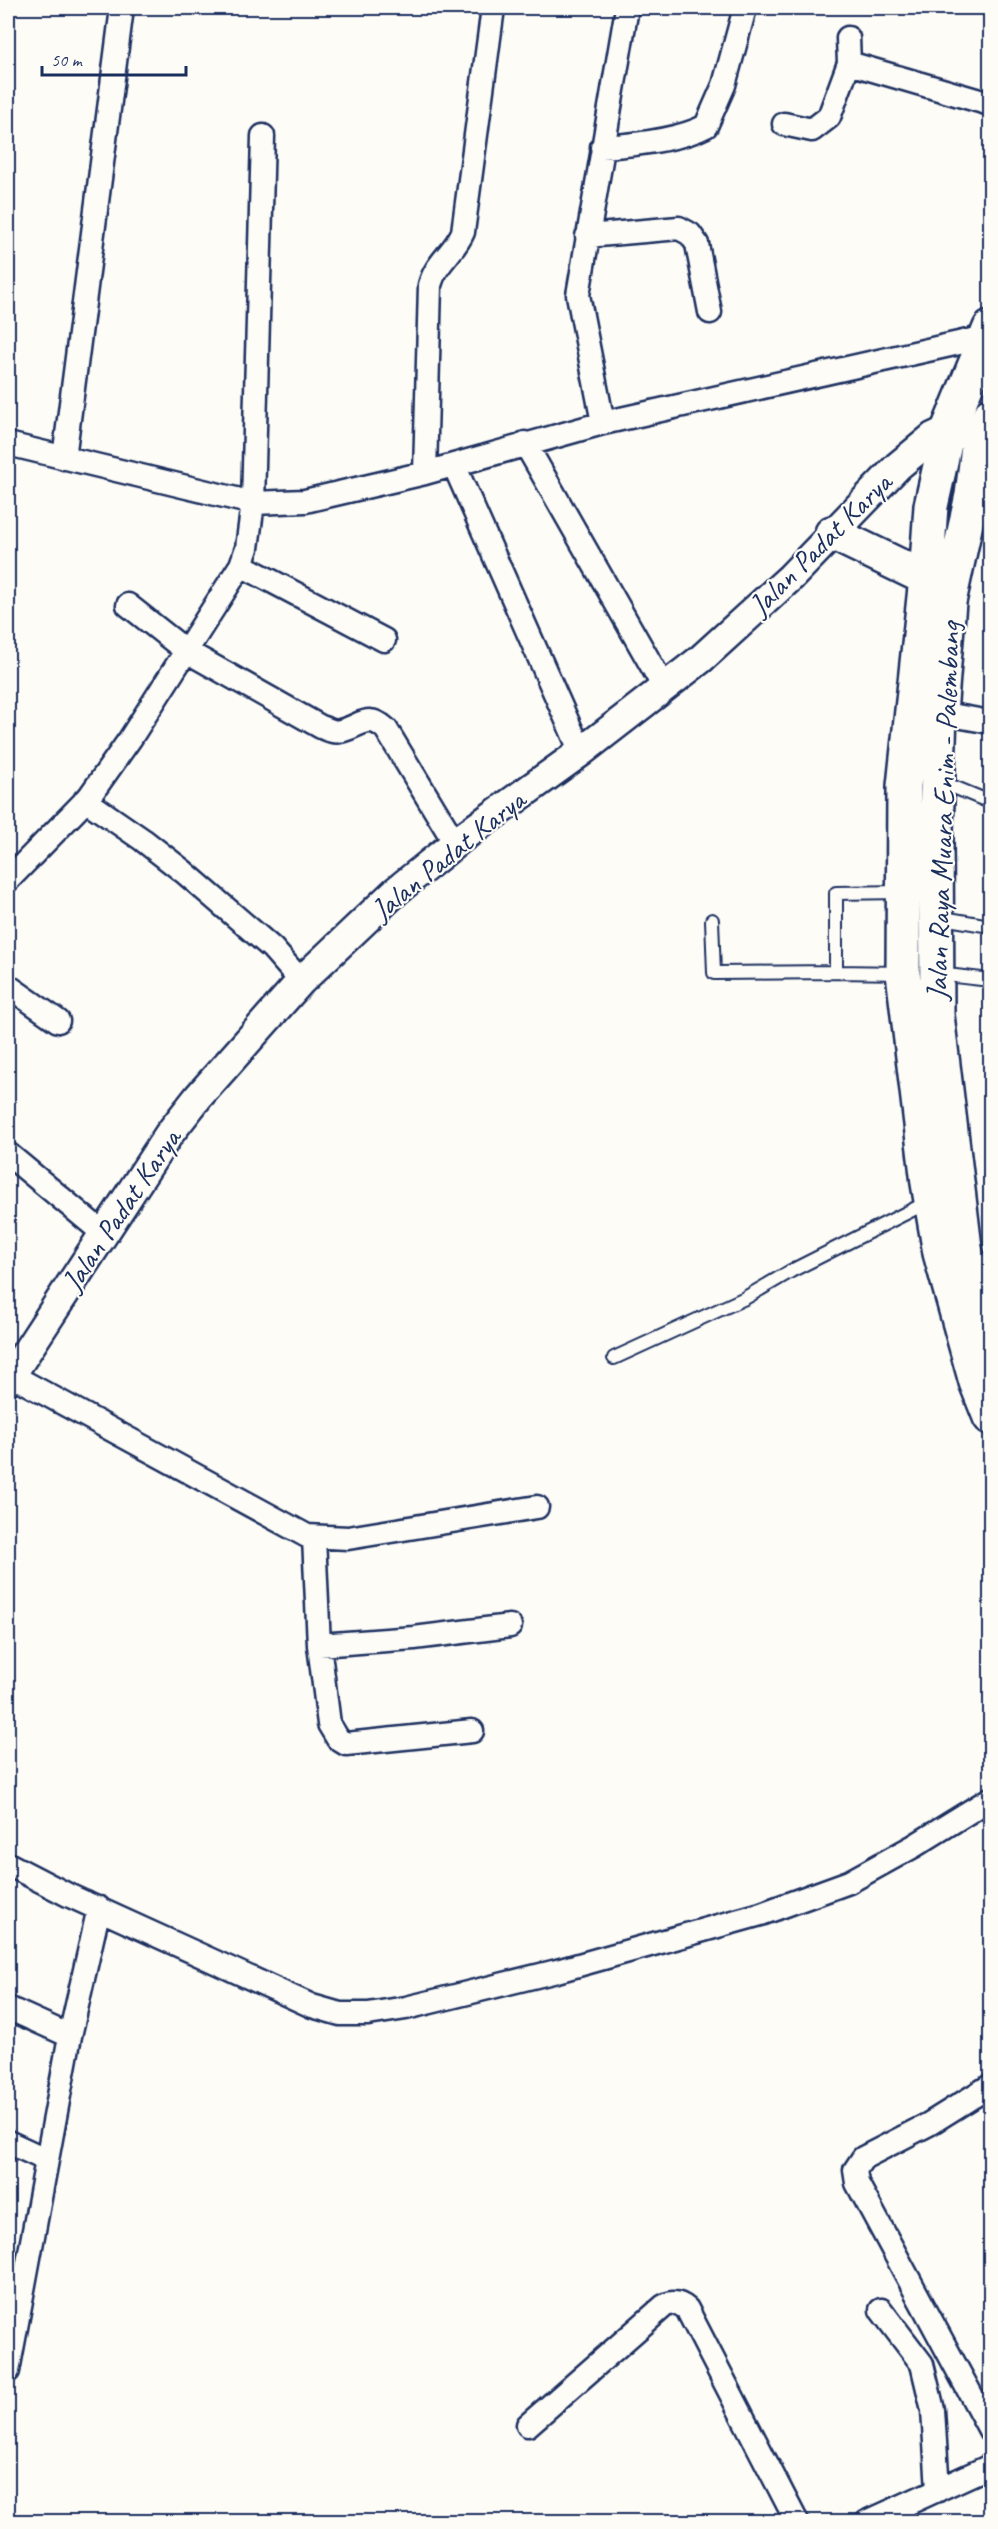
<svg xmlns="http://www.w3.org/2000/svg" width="998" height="2529" viewBox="0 0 998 2529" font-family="Caveat,sans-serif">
<rect width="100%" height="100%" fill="#fdfcf7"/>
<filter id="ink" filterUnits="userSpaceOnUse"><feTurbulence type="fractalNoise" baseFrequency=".0167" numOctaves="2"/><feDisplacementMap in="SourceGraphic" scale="12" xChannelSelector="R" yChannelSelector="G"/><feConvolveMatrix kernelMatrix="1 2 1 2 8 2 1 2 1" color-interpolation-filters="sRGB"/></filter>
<g filter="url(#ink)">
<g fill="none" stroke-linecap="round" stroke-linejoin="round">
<!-- service casing -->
<g stroke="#1b2f5e" stroke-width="16">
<path id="service" d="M939,781L990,802
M901,892L836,893V972L903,973
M937,917L990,926
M712,920L714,973L836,972
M938,974L990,980
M614,1358L745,1298L791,1271L930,1201"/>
</g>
<!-- minor casing -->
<g stroke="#1b2f5e" stroke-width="27">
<path id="minor" d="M849,63L990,104
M784,124L812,130L829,117L849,63L848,38
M602,147C632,145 679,140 706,126L724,85L745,8
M587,236L679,228L690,234L697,244L710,312
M603,423L578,295L627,8
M525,443L665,689
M8,444L253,503L305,501L425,473L603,423L990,336
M64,458L122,8
M454,465L581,752
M425,473L430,285C436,262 454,253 463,232L493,8
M241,565L384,640
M128,605L186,651L321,727C327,729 334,733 340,731C360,727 367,712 386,729L455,843
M940,713L990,722
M85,800L143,840L184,872L272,948L301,981
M8,880L89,797L130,739L241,565L247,548L253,503L263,136
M8,986L58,1021
M8,1154L103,1233
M11,1375L307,1536L348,1538L537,1507
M314,1538L319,1645L414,1638L510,1626
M319,1645L329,1724L338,1739L346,1744L472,1731
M8,1864L68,1895L312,2006L340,2014H368L406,2008L557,1971L761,1914L849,1882L914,1846L990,1799
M8,2008L70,2036
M990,2086L929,2124L863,2158L855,2170L857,2183L990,2430
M8,2142L47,2160
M881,2310L922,2364L933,2410L938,2490
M8,2371L70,2036L99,1908
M528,2425L664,2306C673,2301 679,2302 687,2309L797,2522
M867,2522L990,2466"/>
</g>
<!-- tertiary casing -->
<g stroke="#1b2f5e" stroke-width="33">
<path id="tertiary" d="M8,1380L169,1134L199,1096L301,981L396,891L464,836L581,752L701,659L791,577L898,466L933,437L948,430L963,434"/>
</g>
<!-- primary casing -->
<g stroke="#1b2f5e" stroke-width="38">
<path id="primary" d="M990,328L948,430L931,506L926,578L904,786L903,973L928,1183L940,1253L976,1382L990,1417
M832,533L944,587
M988,1341L965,1248L937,1015L936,831L940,713L949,602L972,495L979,439L990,415"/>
</g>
<!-- service -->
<use href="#service" stroke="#fdfcf7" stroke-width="12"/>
<!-- minor -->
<use href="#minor" stroke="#fdfcf7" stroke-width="22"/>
<!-- tertiary -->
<use href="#tertiary" stroke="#fdfcf7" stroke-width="28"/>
<!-- primary -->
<use href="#primary" stroke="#fdfcf7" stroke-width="33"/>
</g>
</g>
<g text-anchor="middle" stroke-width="4.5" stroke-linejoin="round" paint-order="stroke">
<!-- street labels -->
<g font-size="30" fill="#1b2f5e" stroke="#fdfcf7">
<text transform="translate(820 544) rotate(-45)" y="10">Jalan Padat Karya</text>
<text transform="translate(943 811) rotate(-88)" y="10">Jalan Raya Muara Enim - Palembang</text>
<text transform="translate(448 855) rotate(-39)" y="10">Jalan Padat Karya</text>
<text transform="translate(121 1210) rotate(-56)" y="10">Jalan Padat Karya</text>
</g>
</g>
<!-- margin -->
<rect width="998" height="2529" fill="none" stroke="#fdfcf7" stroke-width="30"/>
<rect x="15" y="15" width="968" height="2499" fill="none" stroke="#1b2f5e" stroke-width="2" filter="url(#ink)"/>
<!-- scale -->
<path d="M42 66v9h144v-9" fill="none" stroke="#1b2f5e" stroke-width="3"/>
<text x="51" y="66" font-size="18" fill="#1b2f5e" stroke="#fdfcf7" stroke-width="4.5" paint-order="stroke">50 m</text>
</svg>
